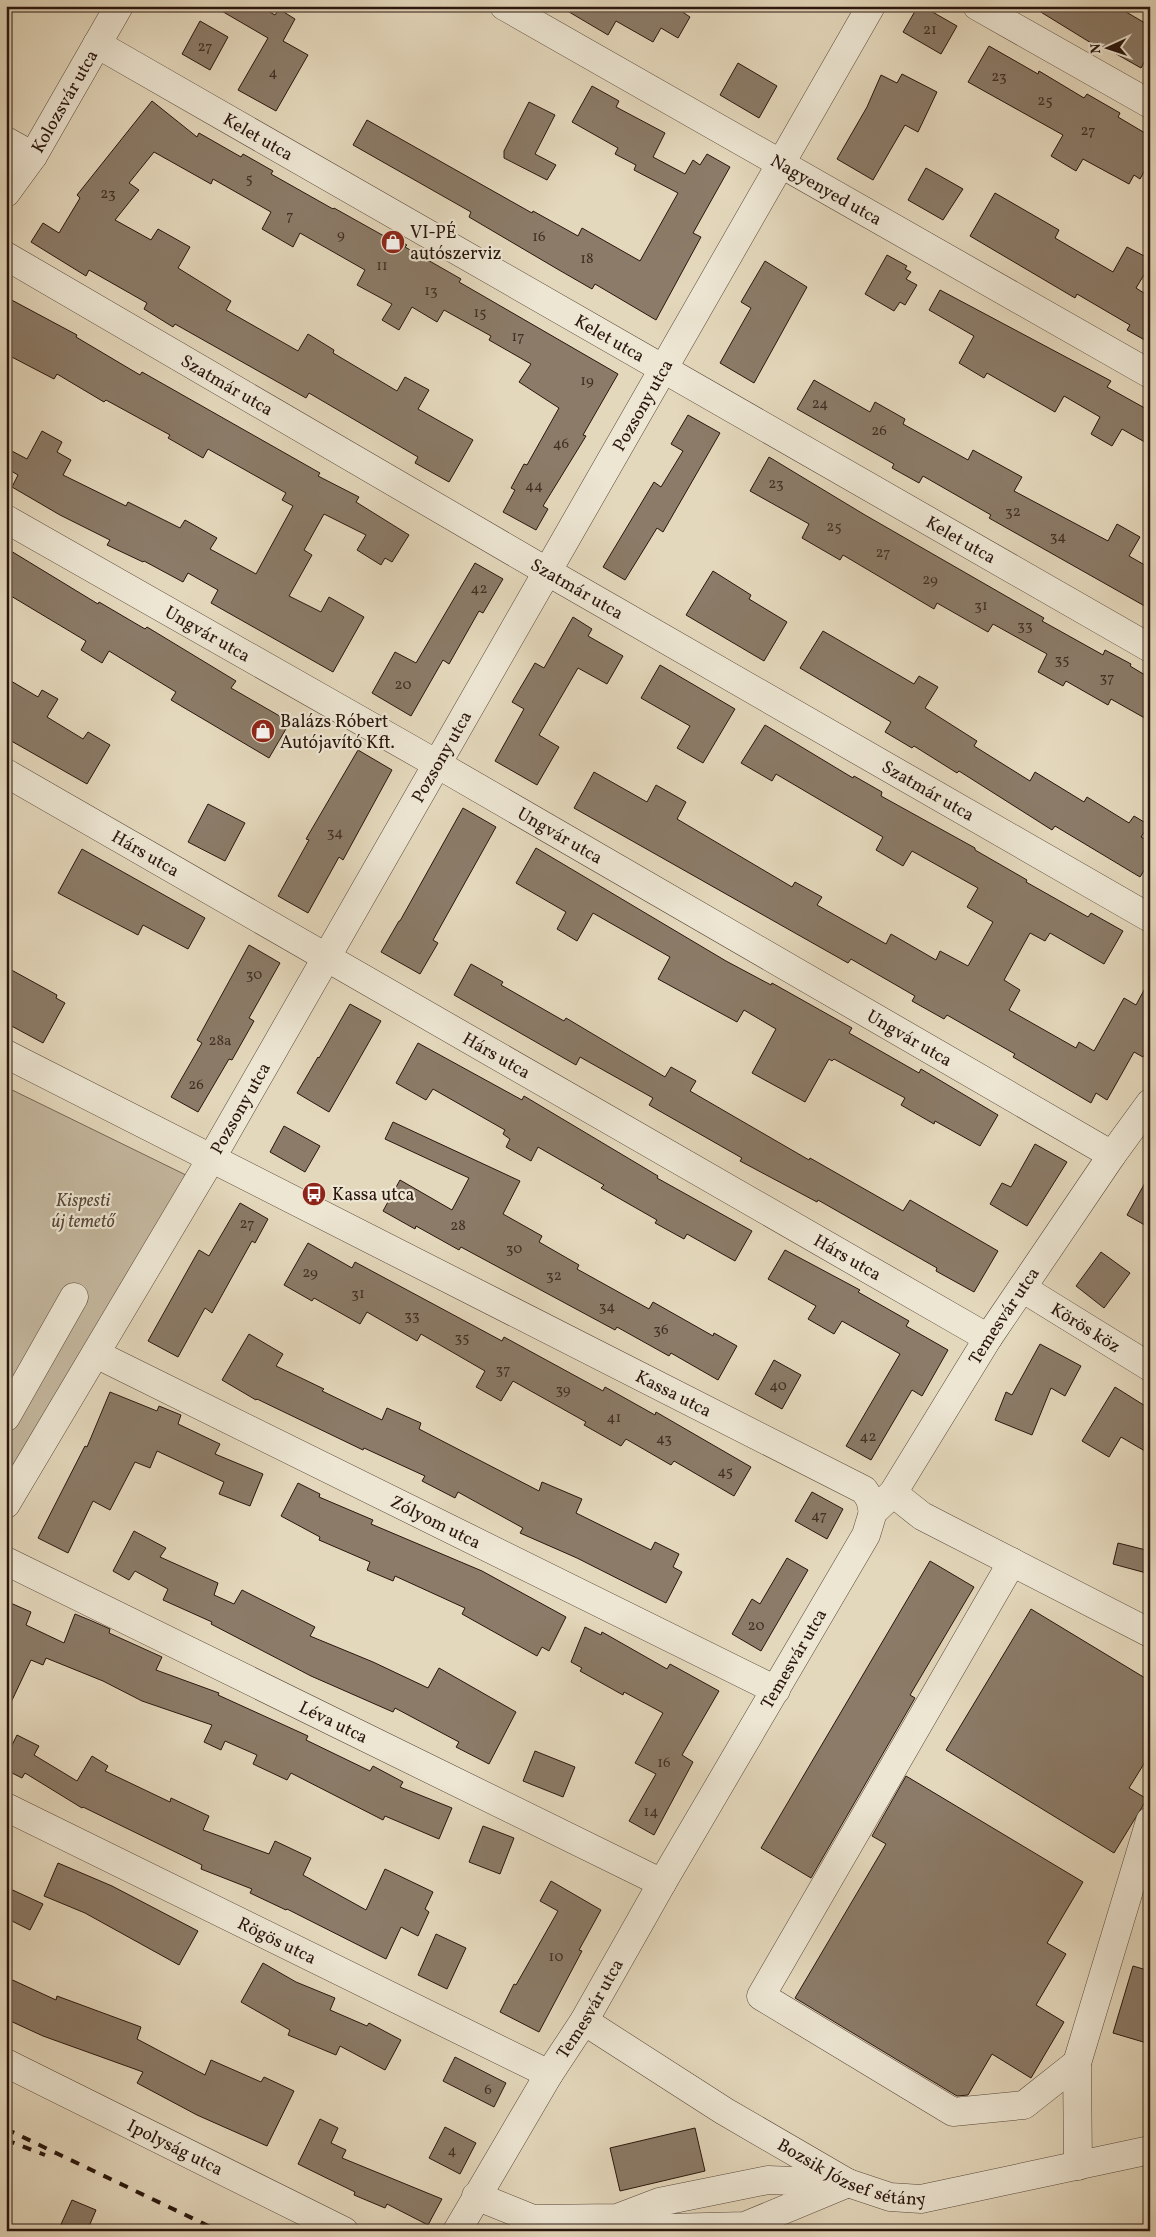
<svg xmlns="http://www.w3.org/2000/svg" width="1156" height="2237" viewBox="0 0 1156 2237" font-family="Vollkorn,serif">
<rect width="100%" height="100%" fill="#e4d8bc"/>
<filter id="stains"><feTurbulence type="fractalNoise" baseFrequency=".004" numOctaves="4"/><feColorMatrix values="0 0 0 0 .2 0 0 0 0 .09 0 0 0 0 .02 0 0 0 .5 -.17"/></filter>
<radialGradient id="worn" r=".72"><stop offset=".6" stop-color="#630" stop-opacity="0"/><stop offset="1" stop-color="#630" stop-opacity=".3"/></radialGradient>
<!-- green -->
<path fill="#c4b79e" stroke="#776656" d="M6,1087L190,1177L6,1508Z"/>
<!-- building -->
<path fill="#8b7b68" stroke="#2a160e" d="M213,6H259L275,15L279,9L295,19L283,41L308,55L276,111L238,90L268,38Z
M559,6H684L681,11L690,17L678,38L661,28L653,42L616,21L608,35Z
M918,6H922L957,26L941,54L903,32Z
M1031,6H1116L1150,26V52L1141,68L1097,43L1096,46Z
M200,21L228,37L210,70L182,54Z
M989,46L1038,74L1039,71L1084,98L1087,94L1120,113L1118,117L1150,136V161L1140,179L1134,175L1129,184L1083,159L1076,171L1051,156L1063,135L968,82Z
M738,63L777,86L759,118L720,95Z
M902,74L937,92L918,132L905,125L873,180L837,159L867,107L881,75L897,83Z
M592,86L619,101L616,107L665,133L653,157L685,174L693,160L700,165L707,154L730,167L693,233L701,237L656,320L595,284L592,289L559,270L469,217L471,212L353,145L367,120L532,213L533,211L578,236L582,228L640,261L678,193L634,170L636,165L615,154L618,148L572,122Z
M152,101L197,137L199,133L241,157L243,154L273,171L271,174L333,209L334,208L384,236L386,233L407,245L405,247L461,279L459,282L618,374L583,435L586,436L543,506L548,509L536,530L503,512L515,490L511,488L524,464L527,465L559,408L519,382L531,364L489,340L491,336L444,310L437,322L412,307L399,330L382,320L392,304L357,285L365,270L300,233L293,247L262,229L271,212L213,179L211,184L154,152L129,183L139,190L115,220L151,240L158,229L190,247L178,268L231,301L226,310L298,351L308,334L334,350L333,353L397,391L405,377L429,390L418,409L473,440L449,482L415,463L418,457L309,393L306,398L175,324L173,327L144,309L147,303L89,270L86,276L31,242L43,223L59,233L80,198L77,195Z
M529,102L555,115L535,154L556,165L547,180L504,158V151Z
M926,168L963,189L943,220L908,200Z
M995,193L1059,230L1055,238L1113,272L1127,247L1150,259V265L1136,288L1147,295L1150,290V343L1127,330L1130,325L1077,294L1075,298L970,236Z
M887,255L907,266L905,269L911,272L906,279L917,285L905,305L900,302L894,311L865,294Z
M765,261L807,287L754,383L720,363L751,308L741,302Z
M940,290L1111,381L1107,387L1150,411V445L1122,429L1112,446L1091,434L1100,417L1064,396L1055,412L987,373L984,378L959,363L974,336L929,310Z
M6,297L77,335L76,337L140,375L142,372L320,473L318,476L359,497L356,502L409,535L392,562L385,558L381,565L357,550L366,535L324,514L304,550L312,555L289,596L321,612L329,597L364,617L333,672L211,603L218,590L188,573L183,582L144,561L143,562L107,545L110,540L60,515L12,487L18,475L6,468V448L27,459L42,431L62,442L57,452L71,460L63,475L126,506L128,502L180,528L185,520L217,538L210,549L256,574L293,506L282,500L286,493L208,449L203,458L168,438L170,435L106,400L104,402L57,374L54,379L6,354Z
M814,380L870,412L875,402L905,419L903,424L968,460L973,450L1022,477L1014,491L1108,541L1117,524L1140,537L1129,556L1150,568V609L989,518L991,515L923,476L919,483L892,468L894,464L797,409Z
M688,415L720,433L663,532L657,528L625,580L603,567L654,482L661,487L683,451L671,444Z
M769,457L865,515L1044,618L1042,621L1103,655L1105,650L1131,664L1130,666L1150,678V721L1111,699L1108,705L1066,681L1063,686L1038,672L1047,654L993,624L988,632L937,603L934,609L843,555L840,560L802,538L809,524L750,491Z
M6,548L98,604L99,602L145,629L147,627L236,681L231,688L290,722L269,758L171,700L176,692L109,651L102,663L81,650L86,641L6,593Z
M475,563L503,579L483,613L479,611L449,664L443,660L411,716L372,693L395,652L416,663Z
M713,571L751,595L749,599L787,622L764,661L686,615Z
M573,617L592,629L588,636L623,656L607,684L578,668L539,735L559,747L537,785L495,761L524,709L512,702L535,663L544,668Z
M823,631L914,684L919,676L938,687L925,708L977,741L974,746L1030,781L1035,772L1084,802L1087,797L1129,823L1134,816L1149,825L1141,837L1150,842V861L1140,877L1055,826L1052,830L959,771L957,773L914,746L912,748L885,732L891,722L800,668Z
M660,665L735,709L703,763L677,748L690,726L641,698Z
M6,678L38,697L42,690L58,699L47,717L83,739L88,732L110,745L87,784L6,738Z
M765,725L853,778L854,776L882,792L881,796L975,848V850L1027,880L1026,882L1088,917L1091,913L1123,931L1104,964L1050,933L1045,941L1030,933L1004,980L1020,990L1009,1010L1076,1048L1079,1042L1094,1051L1124,998L1136,1005L1150,979V1045L1143,1057L1134,1052L1107,1100L1096,1093L1091,1103L1013,1057L1015,1054L947,1015L944,1019L912,1001L915,996L851,959L848,963L574,808L594,772L647,802L656,785L686,802L677,819L792,887L795,882L822,897L817,905L886,944L891,934L936,960L940,951L968,966L993,922L967,907L978,888L912,851L903,866L876,850L883,837L776,774L772,781L741,763Z
M358,750L392,770L343,860L339,857L308,913L278,896L309,840L306,839Z
M208,804L245,823L225,861L188,842Z
M463,808L496,827L433,940L438,943L420,974L381,952L399,921H400Z
M536,848L726,961L771,985L772,983L852,1028L849,1033L919,1073L921,1069L998,1115L980,1146L935,1121L934,1124L901,1105L905,1098L834,1059L832,1061L829,1059L805,1102L752,1073L776,1029L744,1010L737,1022L658,979L670,957L593,913L577,941L557,929L566,912L516,883Z
M82,849L205,918L188,949L143,925L138,935L58,893Z
M249,945L280,963L249,1018L254,1021L232,1060L229,1059L198,1112L171,1097L202,1043L197,1040Z
M471,964L503,982L501,985L564,1021L566,1018L665,1077L671,1067L696,1081L690,1091L809,1160L810,1158L903,1211L910,1200L998,1251L974,1292L936,1271L937,1268L818,1200L817,1202L740,1161L742,1158L649,1105L653,1098L580,1057L576,1065L454,995Z
M6,967L57,995L56,998L65,1003L43,1043L6,1023Z
M350,1004L381,1021L329,1112L297,1093L318,1057L319,1058Z
M418,1043L522,1100L524,1096L658,1176L657,1178L752,1231L735,1261L687,1234L684,1239L655,1223L657,1220L601,1188L604,1185L538,1147L531,1161L506,1147L510,1139L503,1134L505,1130L433,1089L426,1100L396,1083Z
M393,1122L520,1181L503,1214L542,1236L539,1242L579,1265L577,1269L649,1309L653,1302L713,1336L714,1333L737,1346L718,1380L671,1353L669,1356L617,1327L615,1330L461,1247L459,1250L416,1226L415,1229L383,1211L400,1180L452,1210L469,1178L385,1139Z
M284,1126L320,1146L305,1172L270,1152Z
M1035,1144L1067,1162L1027,1226L990,1204L1002,1183L1011,1187Z
M1150,1174V1228L1127,1215Z
M240,1203L268,1219L255,1243L252,1241L212,1313L205,1308L178,1357L148,1341L199,1250L209,1256Z
M308,1243L352,1268L355,1262L502,1341L504,1337L603,1391L605,1387L655,1415L656,1412L751,1467L734,1496L674,1461L671,1465L626,1439L621,1446L584,1425L586,1422L513,1381L501,1401L476,1387L485,1371L421,1334L417,1341L367,1312L360,1324L314,1298L312,1301L284,1285Z
M785,1250L860,1290L858,1292L909,1321L906,1326L948,1350L922,1396L912,1390L871,1460L846,1446L900,1354L842,1321L834,1334L808,1319L816,1306L768,1279Z
M1101,1252L1130,1273L1104,1308L1076,1286Z
M249,1334L283,1354L276,1366L324,1389L322,1391L382,1420L387,1408L421,1423L419,1429L539,1491L542,1482L582,1499L576,1513L651,1550L655,1542L679,1554L673,1567L682,1572L666,1603L577,1558L520,1533L523,1528L458,1492L455,1498L422,1481L425,1476L364,1448L363,1450L257,1399L256,1400L222,1380Z
M1040,1344L1081,1366L1065,1396L1051,1388L1032,1435L995,1420L1006,1392L1012,1395Z
M774,1360L801,1375L782,1409L755,1394Z
M1115,1387L1150,1409V1454L1121,1437L1109,1457L1082,1441Z
M110,1392L157,1411L159,1406L181,1415L178,1424L220,1444L215,1454L263,1474L250,1506L219,1494L224,1482L157,1451L150,1468L135,1462L110,1510L93,1501L68,1553L38,1538L85,1446L87,1447Z
M298,1483L320,1494L319,1497L373,1520L371,1524L482,1571L566,1617L549,1651L542,1647L537,1656L462,1614L465,1608L395,1576L393,1581L367,1570L370,1562L319,1540L320,1537L281,1516Z
M812,1492L843,1509L827,1539L795,1521Z
M134,1531L166,1548L160,1557L218,1583L214,1595L234,1604L242,1590L315,1627L310,1636L373,1662L428,1688L439,1668L516,1712L489,1764L456,1747L459,1742L395,1708L393,1712L311,1676L211,1624L212,1622L163,1600L168,1589L135,1571L129,1580L113,1571Z
M1118,1543L1150,1551V1574L1113,1564Z
M787,1558L808,1570L761,1651L732,1634L752,1599L760,1604Z
M930,1561L974,1587L910,1695L915,1698L811,1878L761,1848Z
M6,1601L31,1612L26,1625L64,1643L75,1614L92,1621L110,1629L109,1633L162,1657L156,1670L219,1693L218,1695L308,1736L306,1740L370,1771L373,1766L403,1782L400,1787L452,1808L439,1839L385,1816L383,1820L291,1773L287,1780L253,1764L257,1755L225,1741L221,1750L204,1742L212,1725L142,1701L103,1681L46,1658L43,1665L31,1660L6,1713Z
M1031,1609L1150,1681V1754L1129,1788L1147,1799L1114,1853L946,1750Z
M585,1627L601,1635L602,1632L667,1669L670,1664L719,1691L682,1755L693,1762L654,1835L629,1821L656,1774L635,1763L663,1713L624,1692L623,1695L580,1671L582,1668L571,1662Z
M17,1735L39,1746L34,1755L77,1781L92,1756L108,1766L105,1771L170,1802L171,1798L209,1816L203,1830L269,1854L275,1841L311,1858L303,1875L366,1910L385,1869L433,1892L425,1909L429,1912L418,1936L401,1927L386,1959L287,1909L286,1910L250,1893L252,1889L201,1869L202,1865L83,1807L82,1808L25,1773L22,1778L6,1770V1757Z
M535,1751L575,1767L563,1797L523,1781Z
M906,1776L1083,1882L1047,1943L1066,1954L1036,2005L1064,2022L1031,2078L992,2054L968,2095L957,2096L795,1998L886,1844L872,1836Z
M483,1826L514,1838L500,1874L469,1862Z
M58,1863L112,1886L198,1931L179,1965L85,1913L44,1896Z
M551,1881L601,1910L579,1950L582,1951L539,2032L500,2012L514,1984L516,1985L558,1911L540,1901Z
M6,1887L43,1904L30,1930L6,1918Z
M436,1934L466,1948L447,1989L418,1975Z
M263,1963L296,1982L335,1998L330,2010L367,2026L369,2023L401,2040L385,2070L340,2046L336,2055L288,2035L290,2030L241,2002Z
M1133,1966L1150,1971V2044L1113,2033Z
M6,1977L56,2000L57,1996L141,2027L137,2039L205,2075L211,2060L261,2082L264,2077L294,2091L267,2146L197,2115L137,2083L143,2072L43,2036L6,2019Z
M455,2057L506,2083L494,2107L443,2081Z
M320,2119L338,2128L331,2143L346,2150L342,2158L442,2199L428,2225L387,2204L385,2208L354,2195L355,2192L298,2164Z
M445,2127L476,2143L460,2174L429,2158Z
M695,2128L705,2171L620,2191L610,2148Z
M72,2200L96,2210L87,2231H58Z"/>
<g fill="none" stroke-linecap="round" stroke-linejoin="round">
<!-- minor casing -->
<g stroke="#58463a" stroke-width="29">
<g id="minor">
<path id="s1" d="M504,6L1150,374"/>
<path d="M977,6L1150,104"/>
<path id="s2" d="M97,44L1150,648"/>
<path d="M6,141L33,156"/>
<path id="s3" d="M6,193L33,156L119,6"/>
<path id="s4" d="M6,256L548,572L1150,918"/>
<path id="s5" d="M6,519L437,764L1112,1155"/>
<path id="s6" d="M6,773L988,1338"/>
<path id="s7" d="M6,1054L864,1490L870,1499L873,1512"/>
<path id="s8" d="M1022,1288L1150,1367"/>
<path id="s9" d="M96,1354L776,1690"/>
<path d="M6,1417L74,1297"/>
<path d="M893,1493L922,1516L1150,1633"/>
<path id="s10" d="M6,1504L211,1159L871,6"/>
<path id="s11" d="M6,1561L662,1883"/>
<path d="M1012,1562L761,1996L953,2112L1024,2105L1077,2063"/>
<path id="s12" d="M6,1807L549,2074"/>
<path id="s13" d="M584,2021L724,2111L848,2183L890,2197L921,2199L1150,2150"/>
<path id="s14" d="M6,2063L344,2231"/>
<path d="M1078,2166L1077,2063L1150,1821"/>
<path d="M476,2196L533,2219L617,2218L659,2202L768,2180L848,2183L745,2226L630,2229L617,2218"/>
<path id="s15" d="M457,2231L549,2074L584,2021L662,1883L866,1535L873,1512L893,1493L988,1338L1112,1155L1150,1103"/>
</g>
</g>
<!-- minor -->
<use href="#minor" stroke="#ede6d3" stroke-width="28"/>
<!-- rail -->
<path stroke="#2a160e" stroke-width="4" stroke-dasharray="9 9" stroke-linecap="butt" d="M6,2129L219,2231
M6,2140L45,2155"/>
</g>
<!-- icons -->
<defs>
<g id="shop-disc" transform="scale(1.25)"><circle r="9.5" fill="#8f2418" stroke="#ede6d3"/><path d="M-5-2.5h2.3a2.7 3.5 0 0 1 5.4 0H5L5.5 6h-11ZM-1.5-2.5h3a1.5 2.3 0 0 0-3 0Z" fill="#fff"/></g>
<g id="bus-disc" transform="scale(1.25)"><circle r="9.5" fill="#8f2418" stroke="#ede6d3"/><path d="M-5-6H5V4H4V6H2V4H-2V6H-4V4H-5ZM-3.5-4V0h7V-4ZM-3.5 1.2v1.5H-2V1.2ZM2 1.2v1.5H3.5V1.2Z" fill="#fff"/></g>
</defs>
<g fill-rule="evenodd">
<use href="#shop-disc" x="393" y="242"/>
<use href="#shop-disc" x="263" y="731"/>
<use href="#bus-disc" x="314" y="1194"/>
</g>
<g text-anchor="middle" stroke-width="4.5" stroke-linejoin="round" paint-order="stroke">
<!-- number labels -->
<g font-size="15" fill="#422f24">
<text x="930" y="34">21</text>
<text x="205" y="51">27</text>
<text x="273" y="77">4</text>
<text x="999" y="81">23</text>
<text x="1045" y="105">25</text>
<text x="1088" y="135">27</text>
<text x="249" y="183">5</text>
<text x="108" y="198">23</text>
<text x="290" y="220">7</text>
<text x="341" y="239">9</text>
<text x="539" y="241">16</text>
<text x="587" y="263">18</text>
<text x="382" y="270">11</text>
<text x="431" y="295">13</text>
<text x="480" y="317">15</text>
<text x="518" y="341">17</text>
<text x="587" y="385">19</text>
<text x="820" y="408">24</text>
<text x="879" y="435">26</text>
<text x="561" y="448">46</text>
<text x="776" y="488">23</text>
<text x="534" y="490">44</text>
<text x="1013" y="516">32</text>
<text x="834" y="531">25</text>
<text x="1058" y="541">34</text>
<text x="883" y="557">27</text>
<text x="930" y="584">29</text>
<text x="479" y="593">42</text>
<text x="981" y="610">31</text>
<text x="1025" y="630">33</text>
<text x="1062" y="664">35</text>
<text x="1107" y="682">37</text>
<text x="403" y="689">20</text>
<text x="335" y="837">34</text>
<text x="254" y="979">30</text>
<text x="220" y="1045">28a</text>
<text x="196" y="1089">26</text>
<text x="247" y="1228">27</text>
<text x="458" y="1230">28</text>
<text x="514" y="1253">30</text>
<text x="310" y="1277">29</text>
<text x="554" y="1280">32</text>
<text x="358" y="1298">31</text>
<text x="607" y="1311">34</text>
<text x="412" y="1320">33</text>
<text x="661" y="1334">36</text>
<text x="462" y="1342">35</text>
<text x="503" y="1374">37</text>
<text x="778" y="1390">40</text>
<text x="563" y="1394">39</text>
<text x="614" y="1422">41</text>
<text x="868" y="1441">42</text>
<text x="664" y="1443">43</text>
<text x="725" y="1476">45</text>
<text x="819" y="1520">47</text>
<text x="756" y="1630">20</text>
<text x="664" y="1767">16</text>
<text x="651" y="1816">14</text>
<text x="556" y="1961">10</text>
<text x="488" y="2094">6</text>
<text x="452" y="2155">4</text>
</g>
<!-- street labels -->
<g font-size="18" fill="#2a160e" stroke="#ede6d3">
<text dy="6" stroke="none"><textPath href="#s3" startOffset="109">Kolozsvár utca</textPath></text>
<text dy="6" stroke="none"><textPath href="#s2" startOffset="186">Kelet utca</textPath></text>
<text dy="6" stroke="none"><textPath href="#s1" startOffset="371">Nagyenyed utca</textPath></text>
<text dy="6" stroke="none"><textPath href="#s2" startOffset="591">Kelet utca</textPath></text>
<text dy="6" stroke="none"><textPath href="#s4" startOffset="256">Szatmár utca</textPath></text>
<text dy="6" stroke="none"><textPath href="#s10" startOffset="1270">Pozsony utca</textPath></text>
<text dy="6" stroke="none"><textPath href="#s2" startOffset="996">Kelet utca</textPath></text>
<text dy="6" stroke="none"><textPath href="#s4" startOffset="661">Szatmár utca</textPath></text>
<text dy="6" stroke="none"><textPath href="#s5" startOffset="232">Ungvár utca</textPath></text>
<text dy="6" stroke="none"><textPath href="#s10" startOffset="865">Pozsony utca</textPath></text>
<text dy="6" stroke="none"><textPath href="#s4" startOffset="1066">Szatmár utca</textPath></text>
<text dy="6" stroke="none"><textPath href="#s5" startOffset="638">Ungvár utca</textPath></text>
<text dy="6" stroke="none"><textPath href="#s6" startOffset="161">Hárs utca</textPath></text>
<text dy="6" stroke="none"><textPath href="#s5" startOffset="1042">Ungvár utca</textPath></text>
<text dy="6" stroke="none"><textPath href="#s6" startOffset="566">Hárs utca</textPath></text>
<text dy="6" stroke="none"><textPath href="#s10" startOffset="460">Pozsony utca</textPath></text>
<text dy="6" stroke="none"><textPath href="#s6" startOffset="971">Hárs utca</textPath></text>
<text dy="6" stroke="none"><textPath href="#s15" startOffset="1068">Temesvár utca</textPath></text>
<text dy="6" stroke="none"><textPath href="#s8" startOffset="75">Körös köz</textPath></text>
<text dy="6" stroke="none"><textPath href="#s7" startOffset="749">Kassa utca</textPath></text>
<text dy="6" stroke="none"><textPath href="#s9" startOffset="379">Zólyom utca</textPath></text>
<text dy="6" stroke="none"><textPath href="#s15" startOffset="664">Temesvár utca</textPath></text>
<text dy="6" stroke="none"><textPath href="#s11" startOffset="365">Léva utca</textPath></text>
<text dy="6" stroke="none"><textPath href="#s12" startOffset="302">Rögös utca</textPath></text>
<text dy="6" stroke="none"><textPath href="#s15" startOffset="259">Temesvár utca</textPath></text>
<text dy="6" stroke="none"><textPath href="#s14" startOffset="189">Ipolyság utca</textPath></text>
<text dy="6" stroke="none"><textPath href="#s13" startOffset="310">Bozsik József sétány</textPath></text>
</g>
<!-- poi labels -->
<g font-size="18" fill="#2a160e" stroke="#ede6d3" text-anchor="start">
<text x="410" y="238">VI-PÉ<tspan x="410" dy="21">autószerviz</tspan></text>
<text x="280" y="727">Balázs Róbert<tspan x="280" dy="21">Autójavító Kft.</tspan></text>
<text x="332" y="1200">Kassa utca</text>
</g>
<!-- park labels -->
<g font-size="18" font-style="italic" fill="#584639" stroke="#ede6d3">
<text x="83" y="1206">Kispesti<tspan x="83" dy="21">új temető</tspan></text>
</g>
</g>
<!-- margin -->
<rect width="1156" height="2237" fill="none" stroke="#e4d8bc" stroke-width="25"/>
<rect x="8" y="8" width="1141" height="2222" fill="none" stroke="#2a160e" stroke-width="2.5"/>
<rect x="12" y="12" width="1131" height="2212" fill="none" stroke="#2a160e"/>
<!-- north arrow -->
<g transform="translate(1108 48) rotate(267)" stroke="#ede6d3" stroke-width="4" paint-order="stroke">
<path d="M0-4L9 19L0 12L-9 19Z" fill="#2a160e"/>
<text y="-8" font-size="14" font-weight="bold" text-anchor="middle" fill="#2a160e">N</text>
</g>
<rect width="100%" height="100%" filter="url(#stains)"/>
<rect width="100%" height="100%" fill="url(#worn)"/>
</svg>
